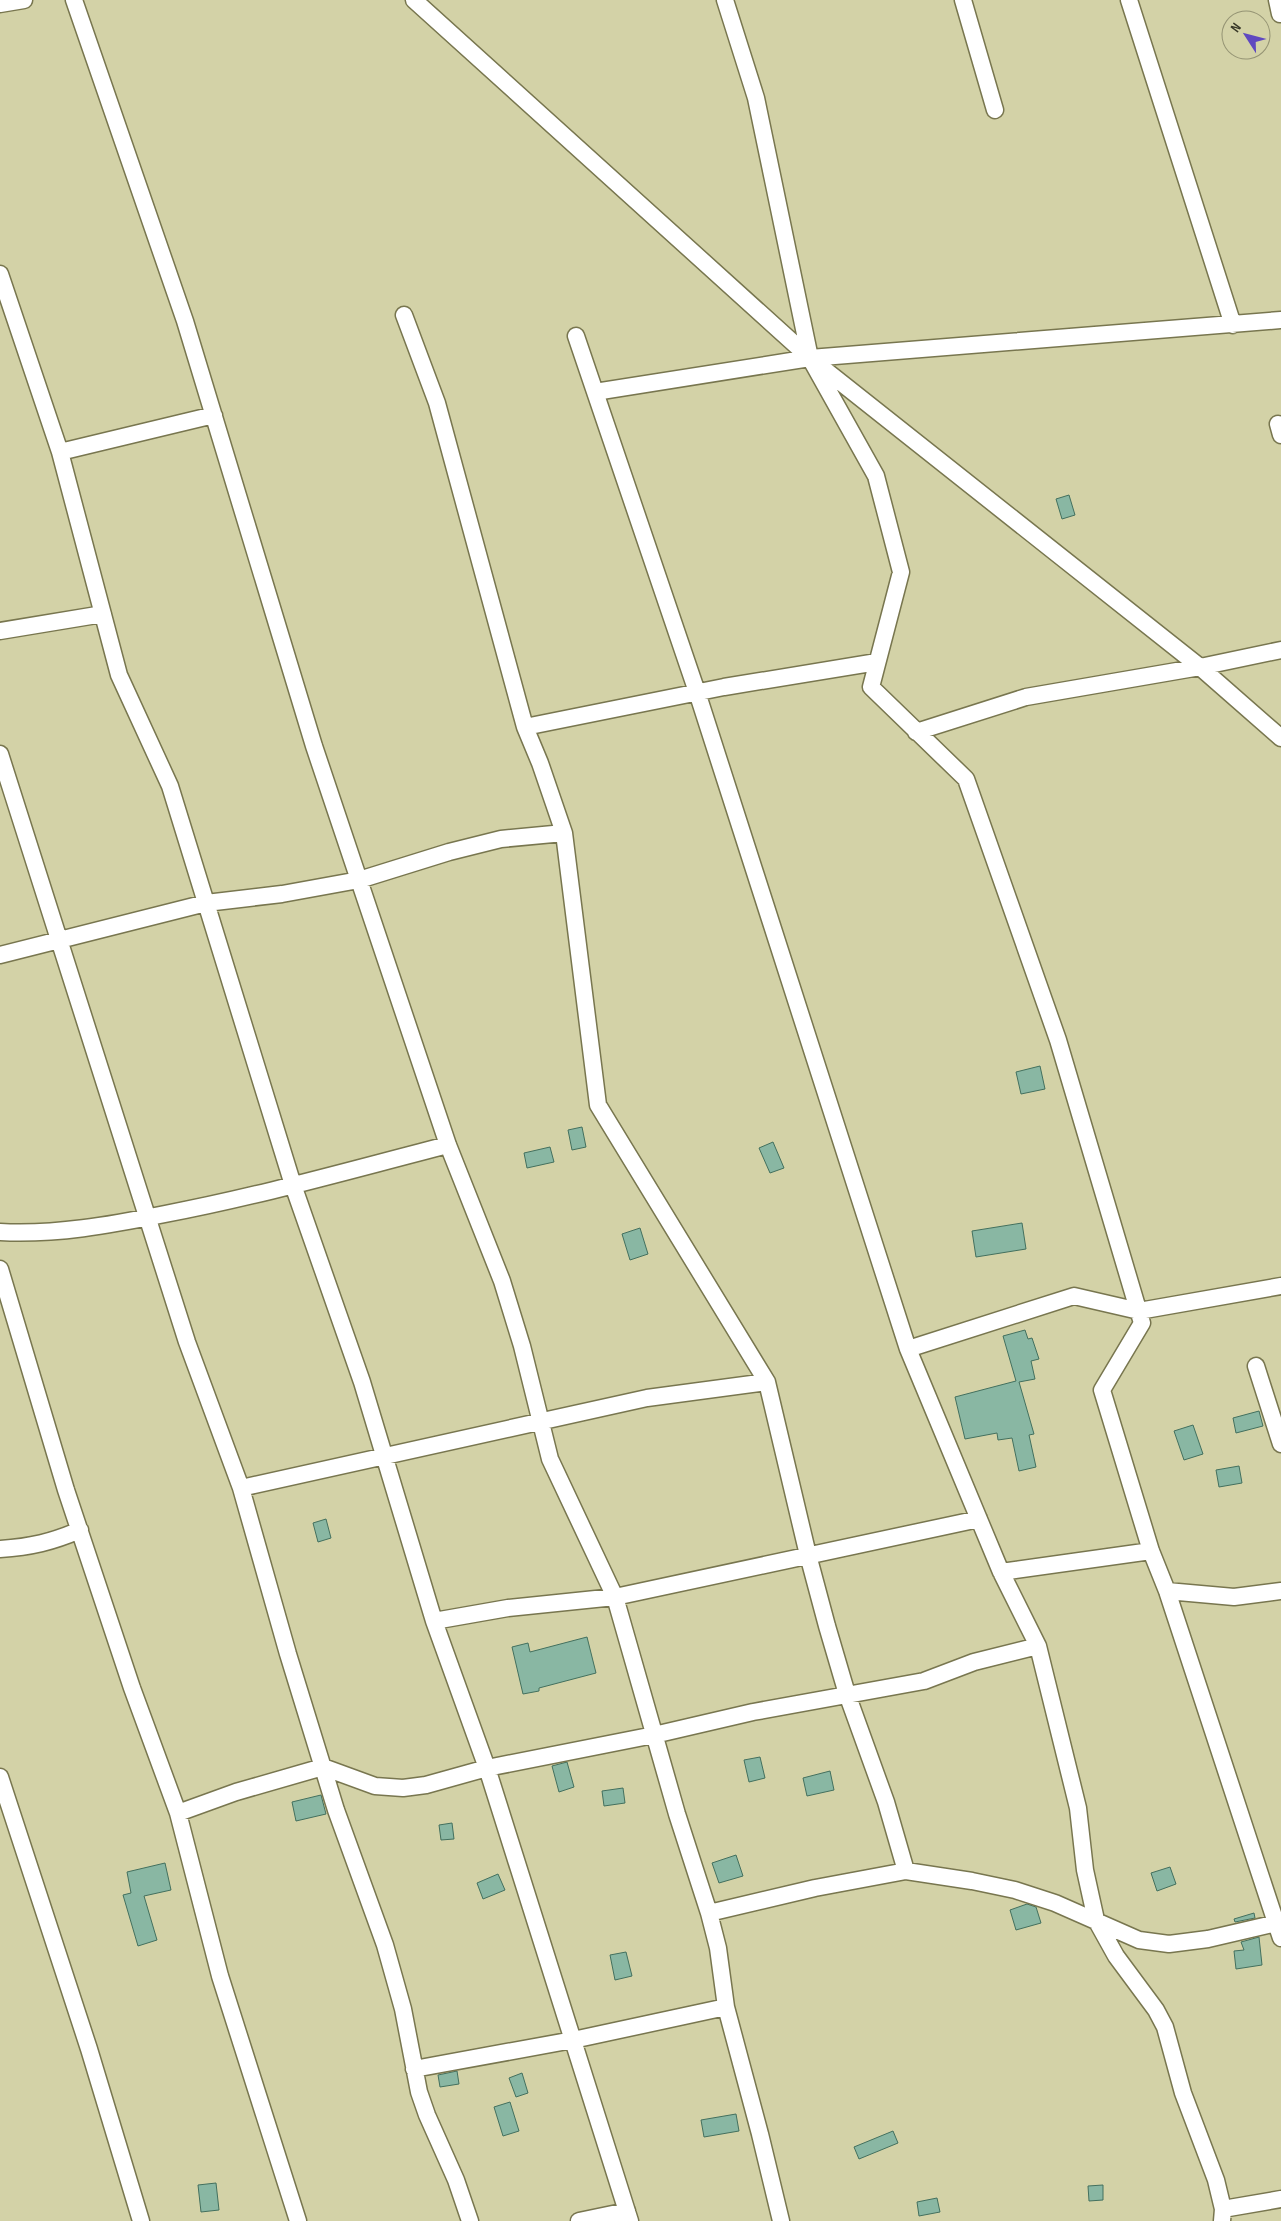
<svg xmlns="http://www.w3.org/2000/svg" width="1281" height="2221" viewBox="0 0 1281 2221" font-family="'Sofia Sans Condensed',sans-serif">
<rect width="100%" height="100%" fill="#d3d2a7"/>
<!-- building -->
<path fill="#89b7a3" stroke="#43705e" d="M1069,495L1075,515L1062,519L1056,499Z
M1040,1066L1045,1089L1021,1094L1016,1072Z
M582,1127L586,1147L572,1150L568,1130Z
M773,1142L784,1168L770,1173L759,1148Z
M550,1147L554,1162L527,1168L524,1153Z
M1022,1223L1026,1249L976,1257L972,1231Z
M640,1228L648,1254L630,1260L622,1234Z
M1025,1330L1028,1339L1032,1338L1039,1359L1031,1361L1035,1379L1019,1382L1034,1434L1029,1435L1036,1467L1019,1471L1012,1438L998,1440L997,1433L965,1439L955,1397L1016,1381L1003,1336Z
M1259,1411L1263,1426L1236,1433L1233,1418Z
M1193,1425L1203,1454L1184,1460L1174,1431Z
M1239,1466L1242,1483L1219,1487L1216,1470Z
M326,1519L331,1538L318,1542L313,1523Z
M587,1637L596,1673L539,1688V1691L523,1694L512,1647L528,1643L530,1652Z
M760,1757L765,1778L749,1782L744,1760Z
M567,1762L574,1787L559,1792L552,1766Z
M830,1771L834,1790L807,1796L803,1778Z
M623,1788L625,1803L604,1806L602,1791Z
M321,1795L326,1814L296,1821L292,1802Z
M452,1823L454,1839L441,1840L439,1825Z
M736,1855L743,1876L719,1883L712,1863Z
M165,1863L171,1890L144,1896L157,1940L138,1946L123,1895L131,1893L127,1872Z
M1170,1867L1176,1884L1157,1891L1151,1873Z
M498,1874L505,1890L483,1899L477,1883Z
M1027,1904L1036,1907L1041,1923L1016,1930L1010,1910Z
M1254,1913L1255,1918L1235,1922L1234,1919Z
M1259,1937L1262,1965L1236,1969L1234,1951L1244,1950L1241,1942Z
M626,1952L632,1976L615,1980L610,1955Z
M457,2071L459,2084L440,2087L438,2075Z
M522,2073L528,2093L516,2097L509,2078Z
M510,2102L519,2131L503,2136L494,2107Z
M736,2114L739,2131L704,2137L701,2120Z
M893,2131L898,2143L859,2159L854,2147Z
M216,2183L219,2210L201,2212L198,2185Z
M1103,2185V2200L1089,2201L1088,2186Z
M937,2198L940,2212L919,2216L917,2202Z"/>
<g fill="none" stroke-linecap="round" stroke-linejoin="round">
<!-- street casing -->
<g stroke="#78764f" stroke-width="19">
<path id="street" d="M74,0L185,321L314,746L448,1145L502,1281L522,1346L550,1459L615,1597L677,1814L709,1913L718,1948L726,2007L760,2134L781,2221
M414,0L810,358L1200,667L1281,738
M725,0L756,98L810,358L876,476L901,572L871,687L966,779L1058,1040L1142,1323L1102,1390L1151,1551L1167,1591L1281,1938
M963,0L995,110
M1129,0L1233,325
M1277,0L1280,14
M0,4L24,0
M0,274L60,452L119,675L170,786L293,1185L362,1382L434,1621L487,1768L630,2221
M404,315L437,403L525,727
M576,336L697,692L908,1349L1001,1572L1038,1646L1078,1808L1085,1870L1096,1920L1116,1956L1156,2010L1165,2027L1183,2093L1216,2180L1223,2209
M595,392L810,358L1281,320
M1278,424L1281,435
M60,452L214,415
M0,631L103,614
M916,732L1026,697L1200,667L1281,650
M0,754L187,1342L241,1488L288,1654L336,1810L385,1945L403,2009L419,2092L427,2115L456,2180L470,2221
M564,833L598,1105L767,1382L808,1555L827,1626L847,1694L886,1802L906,1871
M0,955L206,903L282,894L359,880L449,852L501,839L564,833L540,763L525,727L724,687L877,662
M0,1232C56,1235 110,1225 165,1214C260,1196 354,1169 448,1145
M0,1269L66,1490L132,1688L178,1813L220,1976L298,2221
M908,1349L1074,1296L1139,1311L1281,1286
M1256,1366L1281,1444
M241,1488L647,1398L767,1382
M0,1549C31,1547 52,1542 80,1530
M1001,1572L1151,1551
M1167,1591L1234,1597L1281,1591
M434,1621L508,1608L615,1597L979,1519
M0,1777L89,2049L141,2221
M178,1813L236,1792L323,1767L375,1786L403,1788L426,1785L487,1768L654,1735L753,1712L924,1681L974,1662L1038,1646
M709,1913L815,1888L906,1871L972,1881L1015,1890L1055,1903L1139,1940L1169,1944L1208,1939L1281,1922
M414,2069L573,2040L726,2007
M579,2221L627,2211
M1222,2221L1223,2209L1281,2199"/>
</g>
<!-- street -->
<use href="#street" stroke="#fff" stroke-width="16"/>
</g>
<!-- north arrow -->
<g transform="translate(1246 35) rotate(306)"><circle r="24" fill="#d3d2a7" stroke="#959474"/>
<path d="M0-4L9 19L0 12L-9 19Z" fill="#5f48c0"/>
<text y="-8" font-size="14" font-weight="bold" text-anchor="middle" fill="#383827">N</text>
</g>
</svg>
